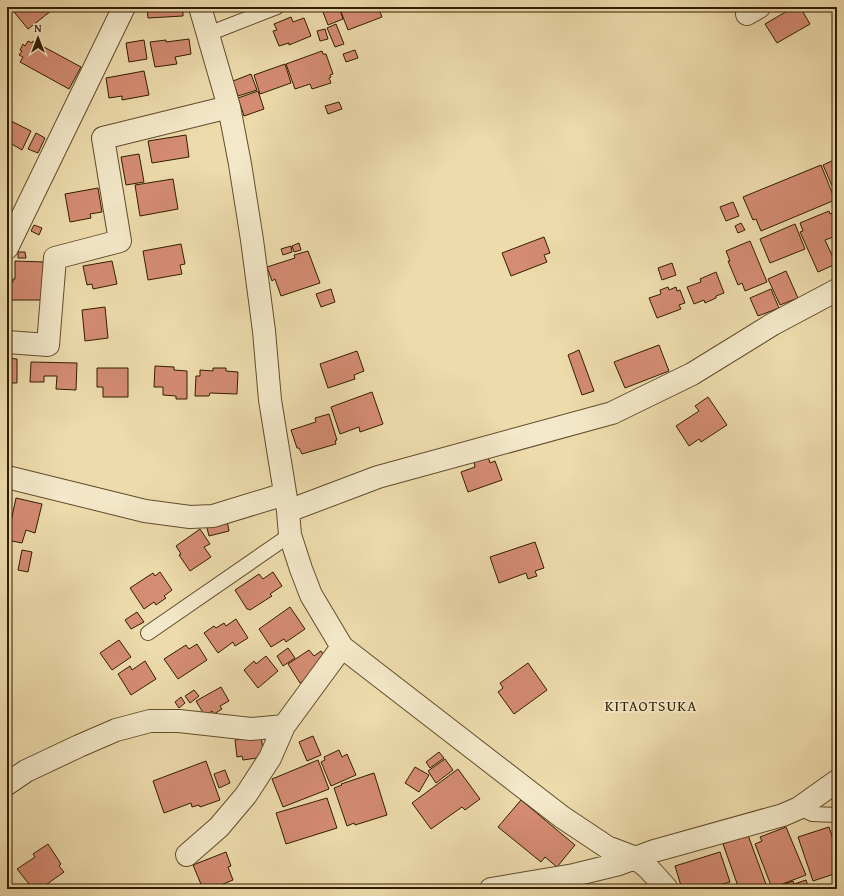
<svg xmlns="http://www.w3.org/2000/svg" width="844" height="896" viewBox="0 0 844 896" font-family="'Gentium Book Plus',serif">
<rect width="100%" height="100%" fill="#eddbac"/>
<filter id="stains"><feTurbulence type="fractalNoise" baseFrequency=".005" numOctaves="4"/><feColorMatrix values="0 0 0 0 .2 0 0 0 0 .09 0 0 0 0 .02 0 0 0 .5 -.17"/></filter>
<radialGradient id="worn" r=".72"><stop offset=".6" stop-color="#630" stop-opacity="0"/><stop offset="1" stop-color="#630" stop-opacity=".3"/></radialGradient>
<!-- building -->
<path fill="#d48c73" stroke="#321d00" d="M10,7H56L28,29Z
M147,7H183V16L148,18Z
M321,7H339L343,19L328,25Z
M353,7H378L382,17L348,30L341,12Z
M794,7H800L810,24L777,43L765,24Z
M291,17L293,22L304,18L311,36L289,45V43L279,46L273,31L277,30L274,24Z
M336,24L344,44L335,47L327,28Z
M325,29L328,39L320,41L317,31Z
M189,39L191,54L175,57L177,64L155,67L150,42L166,40V42Z
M144,40L147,59L129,62L126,43Z
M28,41L32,43L33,41L81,67L69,89L20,62L23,57L19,55L22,51L20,50L23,44L25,46Z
M355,50L358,58L346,62L343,54Z
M322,51L323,54H326L333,74L330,75L331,77L329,78L331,83L312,89L310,84L295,89L286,64Z
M285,64L291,83L260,94L254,75Z
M144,71L149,95L122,100V96L109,98L106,78Z
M251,74L257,90L238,96L233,81Z
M258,91L264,109L244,116L238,98Z
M339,102L342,109L328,114L325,106Z
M7,119L31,131L22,150L10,143L8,148L7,147Z
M36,133L45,138L38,153L28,149Z
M186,135L189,157L152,163L148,141Z
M139,154L144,182L126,185L121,157Z
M834,160L837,162V194L834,186H832L823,165Z
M821,165L835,200L761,231L756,219L753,220L743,197Z
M173,179L178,209L140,216L135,185Z
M98,188L102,212L90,214L91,218L70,222L65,194Z
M733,202L739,216L726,221L720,207Z
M829,211L830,214L837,211V239L836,236L825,240L836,264L818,272L800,232L803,231L800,223Z
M741,223L745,230L738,233L735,226Z
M795,224L805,249L770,263L760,239Z
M34,225L42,228L39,235L31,231Z
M544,237L550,253L544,255L547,262L511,276L502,253Z
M750,241L767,282L745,291L742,283L738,285L728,261H730L726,251Z
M299,243L301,250L294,252L292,246Z
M181,244L185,264L180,265L182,274L148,280L143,251Z
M291,246L292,252L283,255L281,249Z
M308,251L320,283L281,296L275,279L272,281L267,267L295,258L294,255Z
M18,252H25L26,258H18Z
M15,261L45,262V300H7V282H13V279H15Z
M112,261L117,284L93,289L92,284L87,285L83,266Z
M672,263L676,275L662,280L658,268Z
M786,271L798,298L780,305L768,279Z
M716,272L724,293L716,296V298L705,303L704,300L694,304L687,287L701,282L700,279Z
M668,287L669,290L676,287L677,291L680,290L685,303L679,305L681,309L657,318L649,298L661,294L660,290Z
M331,289L335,302L321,307L316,294Z
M771,289L779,308L758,316L750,298Z
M105,307L108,338L85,341L82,310Z
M659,345L669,371L625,388L614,362Z
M579,350L594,391L582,395L568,355Z
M357,351L364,371L354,375L355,379L328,388L320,364Z
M7,358L17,359V383H7Z
M31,362L77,363L76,390L56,389L57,376H44V382H30Z
M155,366L174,367V370L187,371V399H176V396L163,395V387H154Z
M97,368H128V397H103V387H97Z
M213,368H226V371L238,372L237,394L210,393L209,396H195L196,376H200V370L213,371Z
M372,392L383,424L360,432L359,427L340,434L331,407Z
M708,397L727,425L701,442L699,439L689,446L676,426L699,411L695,406Z
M329,414L337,440L335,441L336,444L302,454L299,448H297L291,430L316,422L315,418Z
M488,457L490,463L495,461L502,480L468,492L461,472L475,467L474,461Z
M16,498L42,504L35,533L26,530L22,543L7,540Z
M227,520L229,531L209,536L206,524Z
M200,529L210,544L204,547L211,557L190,571L179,555L181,554L176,546Z
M535,542L544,568L535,571L537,576L528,579L526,573L499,583L490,557Z
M22,550L32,552L28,572L18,570Z
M160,572L172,590L164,596L166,598L156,605L154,602L144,609L130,588L153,573L155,576Z
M273,572L282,586L270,594L272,596L250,610L248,609H247L235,590L259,574L263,579Z
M290,607L305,629L286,642L284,639L271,647L259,629Z
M137,612L144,622L131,629L125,620Z
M236,619L248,638L235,646L233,642L218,653L204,633L214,626L216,628L224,623L226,626Z
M119,640L131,657L112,670L100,653Z
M197,644L207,660L178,679L164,659L186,645L189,649Z
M288,648L295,658L283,666L277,656Z
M309,650L314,656L321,651L328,661L322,669L300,683L288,664Z
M266,656L278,671L258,688L244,670L254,661L256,664Z
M145,661L156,679L131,695L118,674L130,666L132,670Z
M528,663L547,690L514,714L498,692L503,688L500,683Z
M221,687L229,701L220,706L222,709L214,714L212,711L205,716L196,701Z
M194,690L199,696L190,703L185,696Z
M181,697L185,703L179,708L175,702Z
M261,736L264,757L243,760L242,756L237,757L235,740Z
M313,736L321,755L307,761L299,742Z
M339,750L342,757L347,754L356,775L331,786L321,762L325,760L324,757Z
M439,752L444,758L430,768L426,762Z
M445,759L453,770L436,783L428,771Z
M318,760L329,789L283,807L272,779Z
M206,761L220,800L200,807L199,805L192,807L191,803L164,813L153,781Z
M415,767L429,775L419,792L405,783Z
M458,769L480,799L465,810L462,807L431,829L412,803Z
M225,770L230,783L219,788L214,774Z
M374,773L387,815L355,825L354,823L347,826L334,788L342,785L341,784Z
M327,798L337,828L286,844L276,813Z
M521,800L575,845L557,867L545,857L541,862L498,827Z
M786,827L806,875L772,888L755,844L762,841L760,837Z
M829,827L835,845H837V873L813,881L798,837Z
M748,835L767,887L761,889H739L723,844Z
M48,844L61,864L59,866L64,872L40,889L36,888L33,889L17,869L35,857L33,854Z
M226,852L231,866L228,867L233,880L211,889H203L193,865Z
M720,852L730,882L715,886L716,889H682L675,866Z
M806,880L809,889H771L793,881L794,884Z"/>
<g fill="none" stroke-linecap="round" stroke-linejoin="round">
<!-- service casing -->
<g stroke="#614c2b" stroke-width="16">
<path id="service" d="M208,34L277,7
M148,633L290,535
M799,808L812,814L837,815"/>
</g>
<!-- minor casing -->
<g stroke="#614c2b" stroke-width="24">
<path id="minor" d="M200,7L229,107L240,164L252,240L264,331L270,400L288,511L290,535L301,569L311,595L342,647L562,817L607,847L636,858L648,868L667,889
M747,14L759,7
M7,248L124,7
M7,342L48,345L55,258L120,241L103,138L229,107
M7,477L145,511L190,517L213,516L285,494
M288,511L378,477L612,413L692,374L773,324L837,290
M7,784L26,771L79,746L116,730L150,721H179L251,729L284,726L342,647
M187,855L219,827L246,795L270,758L284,726
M491,889L574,875L619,864L654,851L783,815L799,808L837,781"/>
</g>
<!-- service -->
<use href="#service" stroke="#f3e8c9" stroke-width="14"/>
<!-- minor -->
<use href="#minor" stroke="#f3e8c9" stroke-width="22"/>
</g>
<g text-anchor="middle" stroke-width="3.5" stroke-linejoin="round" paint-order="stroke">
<!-- quarter labels -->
<g font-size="15" letter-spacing="1" fill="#321d00" stroke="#f3e8c9">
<text x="651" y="711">KITAOTSUKA</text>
</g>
</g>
<!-- margin -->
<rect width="844" height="896" fill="none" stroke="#eddbac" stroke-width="24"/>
<rect x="8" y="8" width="828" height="880" fill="none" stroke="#321d00" stroke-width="2"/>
<rect x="12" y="12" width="820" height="872" fill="none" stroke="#321d00"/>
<!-- north arrow -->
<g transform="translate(38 38)" stroke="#f3e8c9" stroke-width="3" paint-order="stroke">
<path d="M0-3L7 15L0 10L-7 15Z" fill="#321d00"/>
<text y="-6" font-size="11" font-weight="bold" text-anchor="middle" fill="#321d00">N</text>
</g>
<rect width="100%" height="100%" filter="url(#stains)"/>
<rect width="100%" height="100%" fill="url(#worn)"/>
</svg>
